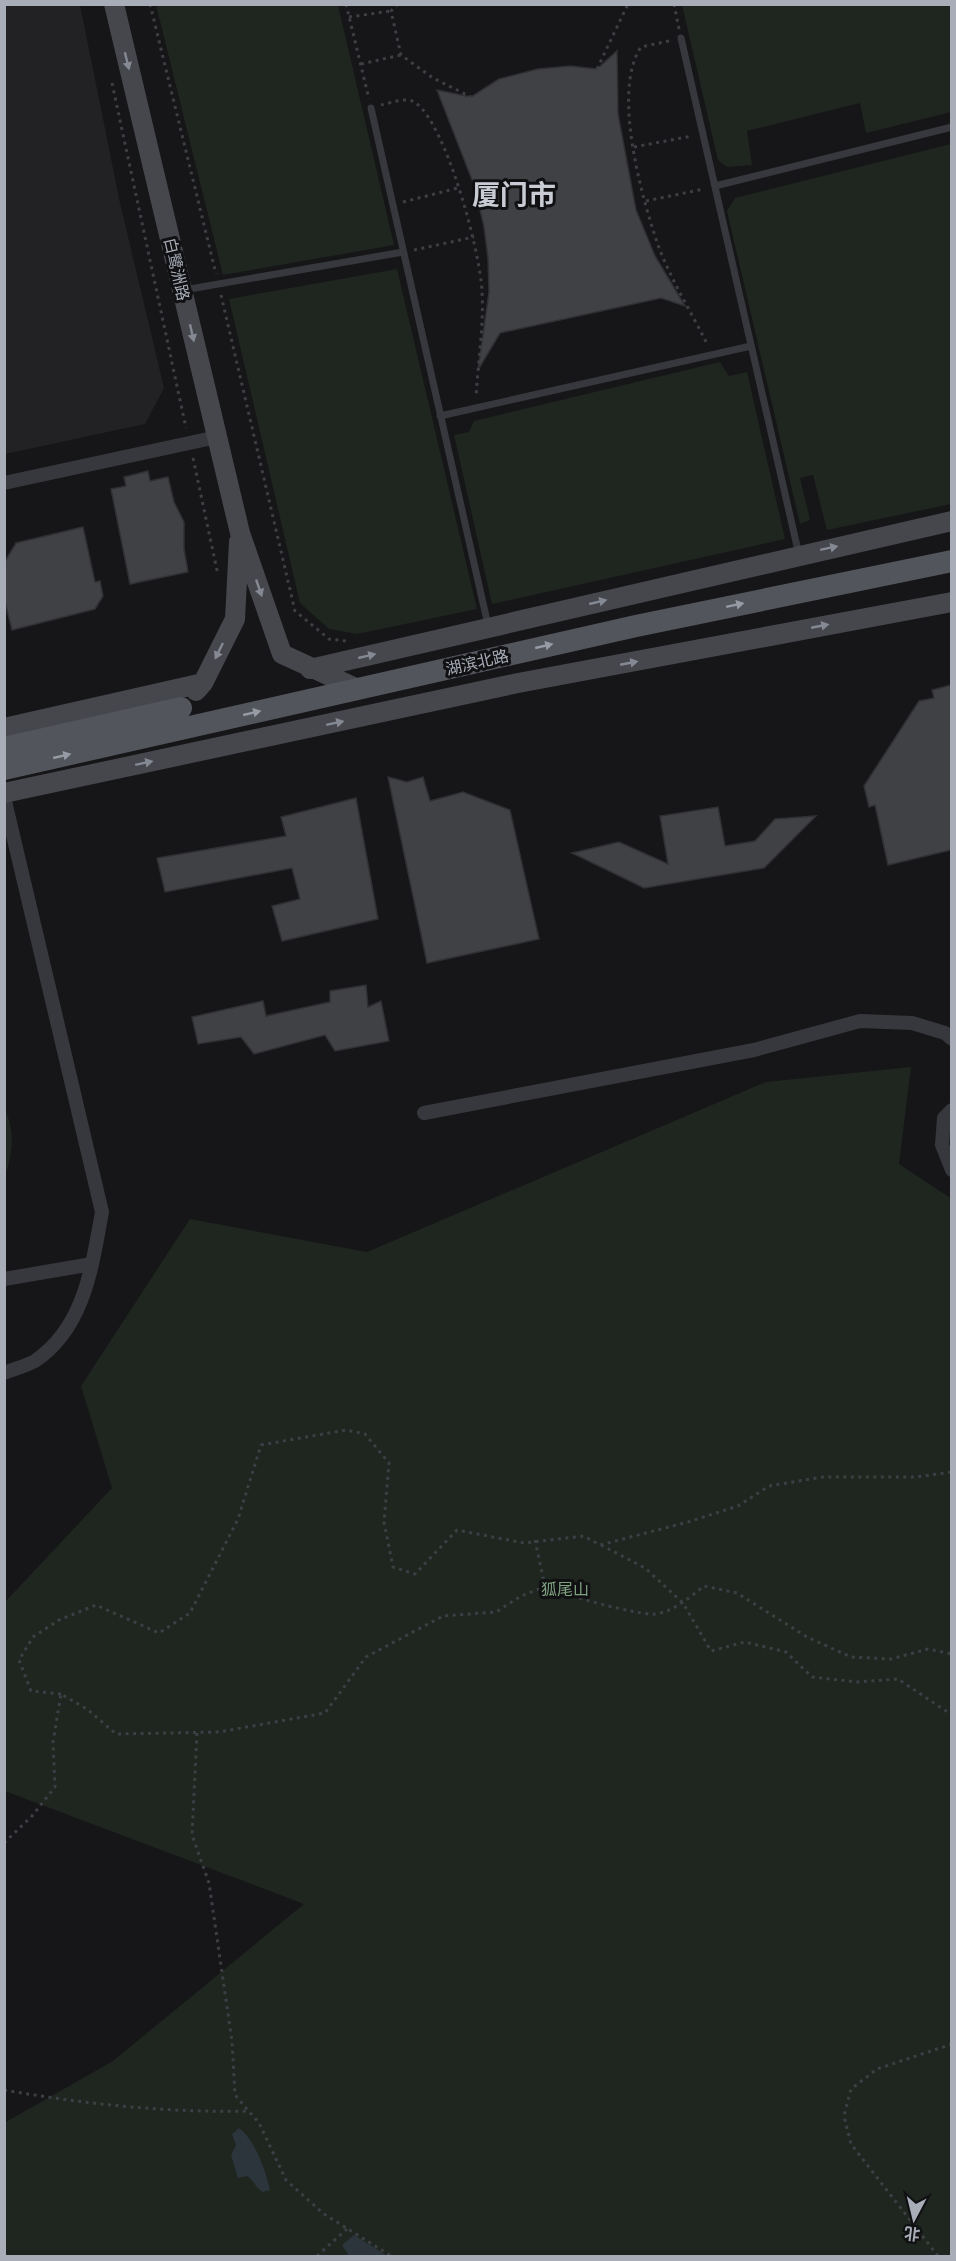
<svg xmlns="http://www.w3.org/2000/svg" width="956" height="2261" viewBox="0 0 956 2261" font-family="Arial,'Noto Sans SC',sans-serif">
<rect width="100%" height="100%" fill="#161618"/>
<!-- built -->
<path fill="#222225" d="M4,5H80L120,203L164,388L145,424L5,454Z"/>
<!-- green -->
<path fill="#1e261f" d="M156,5H338L394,245L223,275Z
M682,5H951V112L866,133L860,103L747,131L752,165L727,167L718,160Z
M951,144V504L827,530L813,475L800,478L810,520L800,524L727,211L735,198Z
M397,269L477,609L357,634L329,629L300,603L229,299Z
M720,362L729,376L747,372L785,539L492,604L454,435L469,432L474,421Z
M911,1067L899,1164L952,1199L951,2256H5L4,2123L113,2061L304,1904L5,1791V1602L112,1488L81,1386L190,1219L367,1252L766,1082Z
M5,1110C15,1130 13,1155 5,1175Z"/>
<!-- water -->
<path fill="#2c353c" d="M239,2128C255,2140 266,2171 270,2190L263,2192C256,2189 254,2180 247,2176L238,2178L231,2155L236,2145L232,2134Z
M354,2235L386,2255L387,2256H349L342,2245Z"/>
<!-- building -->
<path fill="#404145" stroke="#303034" stroke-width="1.5" d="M617,51L618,114L636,210L655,256L685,306L661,298L500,333L478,370L489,292L488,258L484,227L474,185L437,90L471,97L499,79L538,69L570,66L597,69Z
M148,471L150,481L168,477L174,502L184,522V549L188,572L130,584L111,489L126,486L124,477Z
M83,527L95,582L100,581L103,596L95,609L12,630L4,598V563L16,543Z
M951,685V850L888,865L875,805L869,807L864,786L919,701L934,698L932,690Z
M388,777L407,782L423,777L430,801L463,792L510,810L539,939L427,963Z
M356,798L378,919L282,941L272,906L300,899L292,868L165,892L157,858L286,836L281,817Z
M718,807L725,846L755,841L775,819L816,816L764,868L644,888L572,853L619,842L668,864L660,816Z
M366,985L368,1007L381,1001L389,1041L335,1051L325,1035L254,1054L241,1037L198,1044L192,1017L263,1001L266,1016L330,1002V991Z"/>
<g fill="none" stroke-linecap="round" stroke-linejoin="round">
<!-- path -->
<path stroke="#3d3f44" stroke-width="3" stroke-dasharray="3 4.5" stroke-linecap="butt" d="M150,4L216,274
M346,4L369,99
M398,4L391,11L401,55L433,78L471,97
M674,4L679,29
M349,17L391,11
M669,41L641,47C612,90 641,195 657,242C669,277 691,311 707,344
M361,64L401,55
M597,69L628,4
M112,83L186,428
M381,105C391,103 407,96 416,103C447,127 480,251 482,291C484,326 478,362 476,397
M634,147L692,136
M646,201L704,189
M403,202L458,188
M414,250L474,237
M221,295L295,611L329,639L346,641
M193,458L218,575
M535,1540L545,1587
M601,1545L645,1568L683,1603L711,1651L745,1642L786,1652L812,1677L857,1682L898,1679L952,1715
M61,1694L31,1691L19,1660L33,1637L59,1620L96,1605L159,1633L190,1613L238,1519L261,1445L346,1430L365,1434L389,1463L384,1522L393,1567L415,1574L457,1530L524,1543L584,1536L600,1545L688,1522L738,1506L769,1486L823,1477H915L952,1472
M197,1733L192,1835L209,1883L232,2041L235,2095L259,2123L286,2180L324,2214L391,2256
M4,1843L32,1816L55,1787L53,1742L61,1694L87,1709L116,1734L219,1732L325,1713L366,1657L443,1616L496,1612L521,1596L545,1587C561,1594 640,1616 655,1614C673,1612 690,1597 704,1586L737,1593L807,1637L851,1657L891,1659L928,1649L952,1654
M4,2090C85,2104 167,2113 249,2111
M317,2256L347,2229
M938,2256L851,2144L844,2116L851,2089L877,2069L952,2044"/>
<!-- lane -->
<path stroke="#37383d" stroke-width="7" d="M681,38L799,555
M371,108L488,625
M715,186L952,127
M184,290L403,252
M440,416L751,346"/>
<!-- street -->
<path stroke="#37383d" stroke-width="14" d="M4,483L217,437
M4,797L102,1212C92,1266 85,1327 35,1361C26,1366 14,1369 4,1373
M952,1110L944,1118L942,1145L952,1170
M424,1113L754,1050L860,1021L912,1023L945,1033L952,1039
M4,1279L92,1264"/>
<!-- secondary -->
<path stroke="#45474d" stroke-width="20" d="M114,4L240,533L282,654L358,689
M310,669L952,521
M196,691L203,683L235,619L239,542
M4,728L203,683
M4,793L518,683L952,602"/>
<!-- primary -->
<path stroke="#53555c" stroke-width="22" d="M4,748L181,708
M4,769L636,626L952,561"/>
</g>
<!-- one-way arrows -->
<defs><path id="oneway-solid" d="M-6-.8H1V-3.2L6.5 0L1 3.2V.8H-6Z" transform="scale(1.5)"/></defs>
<g fill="#858993">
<use href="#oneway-solid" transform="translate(127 61) rotate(76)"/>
<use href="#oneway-solid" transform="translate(192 333) rotate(77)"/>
<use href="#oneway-solid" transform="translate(829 548) rotate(-12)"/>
<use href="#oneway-solid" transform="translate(259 588) rotate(71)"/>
<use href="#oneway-solid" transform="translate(598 602) rotate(-13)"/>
<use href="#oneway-solid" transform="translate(820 626) rotate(-11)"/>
<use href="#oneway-solid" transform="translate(219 651) rotate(116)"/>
<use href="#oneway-solid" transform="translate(367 656) rotate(-13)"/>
<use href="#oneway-solid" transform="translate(629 663) rotate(-11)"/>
<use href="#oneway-solid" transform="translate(335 723) rotate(-12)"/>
<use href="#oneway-solid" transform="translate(144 763) rotate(-12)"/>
</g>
<g fill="#979ba6">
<use href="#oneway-solid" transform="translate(735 605) rotate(-12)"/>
<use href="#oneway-solid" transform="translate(544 646) rotate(-13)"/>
<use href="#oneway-solid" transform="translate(252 713) rotate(-13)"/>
<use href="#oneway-solid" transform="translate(62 756) rotate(-13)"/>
</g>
<g text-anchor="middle" stroke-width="6" stroke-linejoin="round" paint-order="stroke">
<!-- street labels -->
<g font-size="16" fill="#a8adb8" stroke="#111113">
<text transform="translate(177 269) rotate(77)" y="6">白鹭洲路</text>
<text transform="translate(477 662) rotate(-13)" y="6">湖滨北路</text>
</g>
<!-- park labels -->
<g font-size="16" fill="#7fa381" stroke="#111113">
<text x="565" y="1595">狐尾山</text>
</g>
<!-- town labels -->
<g font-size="28" font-weight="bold" fill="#c9ccd4" stroke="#111113">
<text x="514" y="205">厦门市</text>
</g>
</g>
<!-- border -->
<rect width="956" height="2261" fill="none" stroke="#a8adb8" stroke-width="12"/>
<!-- north arrow -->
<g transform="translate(914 2219) rotate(187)" stroke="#111113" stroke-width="4.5" paint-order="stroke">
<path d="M0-4.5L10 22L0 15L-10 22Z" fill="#a8adb8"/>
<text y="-9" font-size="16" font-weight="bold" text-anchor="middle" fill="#a8adb8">北</text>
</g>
</svg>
